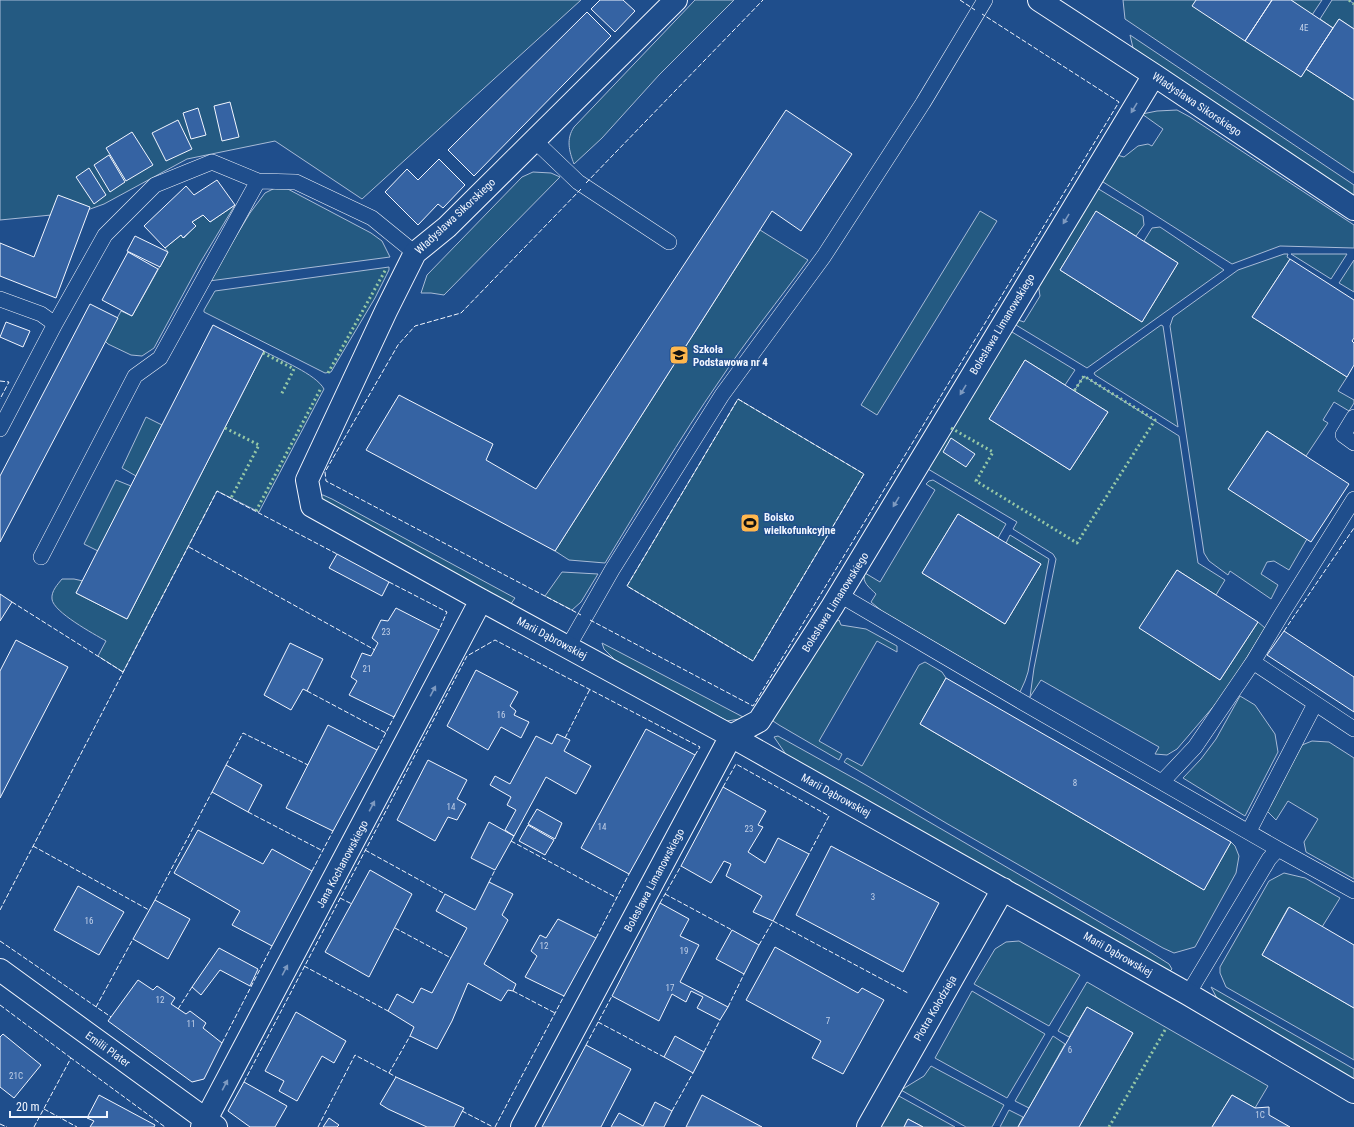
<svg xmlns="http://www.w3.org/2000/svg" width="1354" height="1127" viewBox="0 0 1354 1127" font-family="'Roboto Condensed',sans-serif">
<rect width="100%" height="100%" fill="#1f4e8c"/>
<!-- green -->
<path fill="#245a82" stroke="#a8bbd7" d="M0,0H581L362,199L275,141L187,159L104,204L82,212L0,220Z
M695,0H734L659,75L602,138L574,164C569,151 566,139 574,127Z
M1123,0H1196L1301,77L1306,69L1354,100V173L1125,19Z
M1291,0H1322L1312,15Z
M1332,0H1349L1354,4V29L1339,19L1333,28L1320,19Z
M1130,35L1354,185V196L1207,99L1133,48Z
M1177,110L1190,117L1354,225V248L1280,246L1232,264L1100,180L1117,155L1124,157L1138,146L1148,144L1152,146L1163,129L1142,114L1157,111Z
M533,172L551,173L560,177L444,295L431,293H421L427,275L522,177Z
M1092,185L1143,216L1144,225L1136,236L1096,212L1060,270L1142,322L1178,263L1144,241L1152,228L1160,227L1224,270L1087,368L1011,322L1012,318L1024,322L1040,296L1037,277Z
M284,187L371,233L382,241L390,257L209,281L250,213L265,193L275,188Z
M235,205L200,263L154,348L142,356L131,355L108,344L105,341L121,311L132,316L168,252L165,248L181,235L184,238L195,226L192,222L203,215L210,222Z
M980,211L997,221L877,415L861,405Z
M760,230L808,260C779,300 747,339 720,380C679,439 643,501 605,563L569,560L555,551Z
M1284,254H1288L1287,257L1290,259L1252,317L1347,377L1338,391L1354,400V403L1349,411L1334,402L1323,420L1328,423L1306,456L1267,431L1229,489L1307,539L1289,570L1274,561L1267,562L1261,574L1278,585L1271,599L1230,571L1228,575L1209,561L1204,553L1170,326L1173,317L1238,270Z
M1291,254H1347L1331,279Z
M1354,260V292L1339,283Z
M389,267V270L375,298L331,372L325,373L204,312V310L215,291Z
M1161,325L1163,326L1178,427L1095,375L1094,373Z
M1007,329L1075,370L1065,385L1025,360L989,419L1070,470L1108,412L1074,391L1084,376L1179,436L1198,563L1225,580L1216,595L1177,570L1140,628L1220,680L1258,622L1265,628L1225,693L1177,749L1167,755L1155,754L1159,747L1041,680L1030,697L1034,668L1056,559L1053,554L1013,529L1017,522L923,466Z
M264,351C280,360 316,374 324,389L259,512L217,491L123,672L98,656L106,641C94,634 53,612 52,599C51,591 58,584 62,579H74L83,581L76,593L127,619Z
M738,399L864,474L753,661L627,586Z
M146,417L162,425L136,476L122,468Z
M116,480L131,486L98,551L84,544Z
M933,480L1006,524L998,538L958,514L922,573L1005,624L1041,564L1006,543L1010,535L1049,559L1028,672L1025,681L1020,692L883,612L871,602L876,594C870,588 861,582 865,573L880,582L935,490L926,484L929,481Z
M320,495H323L332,499L515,598L510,605L323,503Z
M562,572L598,574L581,602L572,610L545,596Z
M839,620L841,625L866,629L897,646V652L877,641L819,741L842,754L839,760L779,725L773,721L774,712L833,623Z
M602,643L743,717L740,719L727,721L617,662L604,649Z
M925,662L942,672L946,678L920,724L1204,890L1231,842L1235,846L1239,856L1236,873L1195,947L1174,953L1163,948L946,823L844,762L847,758L862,766L919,665Z
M1240,696L1255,705L1275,734L1278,752L1245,816L1183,778L1201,759L1216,739Z
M778,736L866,785L1044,889L1150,952L1169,964L1172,969L1166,975L791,759L785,753L774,737Z
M1312,741L1329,742L1354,758V879L1306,852L1304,842L1318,819L1288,801L1276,820L1267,811L1302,745Z
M1284,873L1305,878L1340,898L1322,927L1288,908L1262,955L1354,1008V1060L1226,987L1220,973V967L1269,881Z
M1019,941L1080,975L1049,1026L974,984L995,949L1006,942Z
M1087,982L1268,1086L1255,1108L1232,1095L1212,1127H1079L1133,1033L1087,1007L1069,1037L1058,1031Z
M1211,987L1354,1069V1085L1219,1002Z
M972,991L1045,1034L1007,1098L935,1058Z
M1053,1036L1065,1044L1029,1108L1015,1101Z
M931,1066L1004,1105L992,1127H966L901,1090L924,1076Z
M897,1095L955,1127H923L908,1119L904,1127H879Z
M1009,1110L1023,1117L1018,1127H1000Z"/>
<!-- building -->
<path fill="#3563a3" stroke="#f2f6ff" d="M600,0H623L635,11L615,32L591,9Z
M1196,0H1272L1245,41L1192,6Z
M1272,0H1291L1333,28L1301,77L1245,41Z
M587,12L611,36L474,176L448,150Z
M1339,19L1354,29V100L1306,69Z
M230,102L239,137L222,141L214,106Z
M198,108L206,135L191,139L183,113Z
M786,110L852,154L801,231L772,211L555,551L366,450L399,395L493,444L486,460L536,489Z
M178,120L192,149L166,161L152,133Z
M132,132L153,165L126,181L106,148Z
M109,155L125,182L110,192L94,165Z
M439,159L465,185L443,208L438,204L418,225L385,192L407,169L418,180Z
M89,168L106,195L94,204L76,177Z
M217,180L235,205L210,222L203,215L192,222L196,226L183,238L181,235L165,248L144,226L186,186L194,195Z
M58,195L90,207L56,298L0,276V243L34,257Z
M1096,211L1178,263L1142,322L1060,270Z
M135,236L168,252L160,267L127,251Z
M128,252L158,269L132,316L102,300Z
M1290,259L1354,300V338L1352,341L1354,343V365L1347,377L1252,317Z
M90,304L118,318L0,542V476Z
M6,322L30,331L23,347L0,337Z
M213,325L264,351L127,619L76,593Z
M1025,360L1108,412L1070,470L989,419Z
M1267,431L1349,484L1311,542L1228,489Z
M951,438L975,454L966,467L943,452Z
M958,514L1041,564L1005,624L922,573Z
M337,554L389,582L382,596L329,568Z
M1177,570L1258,622L1220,680L1139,628Z
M0,594L12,602L0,621Z
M396,608L439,630L394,717L349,695L357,681L351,677L362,653L371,656L378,643L372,638L381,620L388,621Z
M1284,631L1354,677V712L1267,655Z
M16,640L68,667L0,798V671Z
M290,643L323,659L307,691L303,689L291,710L264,695Z
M476,670L518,692L510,706L516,711L514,715L529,722L521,738L501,727L488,750L447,726Z
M946,678L1231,842L1204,890L920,724Z
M328,725L377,750L333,831L286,808Z
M646,729L695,755L629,874L581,848Z
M557,734L570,740L564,751L591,766L576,794L546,777L514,836L505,830L516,810L507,805L511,797L490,785L495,776L510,784L536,736L552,744Z
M428,760L467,780L457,799L466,804L457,820L448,817L435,841L397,820Z
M226,765L262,785L248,812L212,792Z
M723,787L766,811L758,825L763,827L748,852L765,863L778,838L809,854L773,921L753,912L762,896L726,876L731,864L724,861L711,883L681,866Z
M537,809L562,823L555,839L528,824Z
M489,822L514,836L495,870L471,858Z
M528,825L554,840L545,855L519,841Z
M198,830L263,864L272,849L312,871L272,946L232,925L240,911L174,873Z
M831,846L939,903L903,972L796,915Z
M370,870L412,894L369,977L325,952Z
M489,882L513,894L502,915L508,920L484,964L516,984L513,991L508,990L501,1001L468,983L452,1021L437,1049L410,1036L414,1027L388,1011L397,994L413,1003L421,988L432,993L467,928L436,911L445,894L475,910Z
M78,886L124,912L99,955L54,930Z
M155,900L190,919L168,959L133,939Z
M660,903L689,919L680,936L699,945L680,982L728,1007L720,1020L697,1008L703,997L691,991L686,1002L672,994L659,1021L612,996Z
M1289,907L1354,945V1008L1262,955Z
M558,919L596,938L564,996L525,977L537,956L531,951L540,935L546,938Z
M732,930L759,945L744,974L716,959Z
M775,947L858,993L862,988L884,1000L843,1074L812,1058L821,1041L746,1000Z
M219,948L258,969L250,986L220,970L201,995L192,987Z
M138,980L153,990L157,986L175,998L171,1004L186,1014L190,1011L206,1023L203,1028L222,1043L204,1079L192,1082L108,1021Z
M1087,1007L1133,1033L1079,1127H1018Z
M296,1012L346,1041L334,1063L322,1056L297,1101L279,1091L284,1081L265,1071Z
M3,1034L41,1065L14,1098L0,1087V1037Z
M675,1036L704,1052L693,1073L664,1057Z
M586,1045L631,1069L601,1127H542Z
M396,1077L464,1108L454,1127H427L388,1109L380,1104Z
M244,1082L287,1106L275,1127H250L228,1111Z
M99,1095L155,1125L154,1127H90L94,1121L87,1118Z
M702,1095L762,1127H686Z
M1232,1095L1255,1108L1269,1107V1115L1290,1127H1212Z
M655,1102L672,1111L664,1127H611L619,1113L643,1126Z
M329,1118L339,1125L337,1127H323Z
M908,1119L923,1127H904Z"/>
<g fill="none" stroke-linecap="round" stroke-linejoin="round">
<!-- service casing -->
<g stroke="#f2f6ff" stroke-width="16">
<path id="service" d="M534,140L578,182L669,242
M0,299L41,314L55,324
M1354,417L1343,435L1354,443
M0,429L55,324L105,235L155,185L212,162L258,181
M41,557L135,376L160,358L258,181L296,182L372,218L415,253
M840,595L1022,702L1278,849L1354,891
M568,647L612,570L722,395L824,256L923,103L985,0
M1253,662L1354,729
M1162,782L1195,747L1253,662L1283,612L1354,499
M1249,831L1315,704
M1188,994L1269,859L1278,849"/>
</g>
<!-- minor casing -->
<g stroke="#f2f6ff" stroke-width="24">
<path id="minor" d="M676,0L447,227L415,253L386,311L307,480L312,506L481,600L731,736L1188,994L1354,1092
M1039,0L1154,75L1354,209
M0,970L216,1127
M202,1127L481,600
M522,1127L731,736L759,721L832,607L1154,75
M868,1127L1003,889"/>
</g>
<!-- service -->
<use href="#service" stroke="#1f4e8c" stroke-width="15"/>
<!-- minor -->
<use href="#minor" stroke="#1f4e8c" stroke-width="22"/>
<!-- hedge -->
<path stroke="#97c8a6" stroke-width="3" stroke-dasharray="2 3" stroke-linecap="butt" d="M1349,0L1354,4
M263,353L294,369L281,395
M328,373L386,269
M225,428L259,445L231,498
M951,428L993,452L976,481L1077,543L1155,420L1084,376L1074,391
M256,511L321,388
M1109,1127L1165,1030"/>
<!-- fence -->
<path stroke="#f2f6ff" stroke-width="1" stroke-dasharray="5 2" stroke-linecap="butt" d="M960,0L975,10
M586,183L763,0
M581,189L461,313L415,326L398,345L325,472L326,481L581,615
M0,381L9,382L0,399
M738,399L864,474L753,661L627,586Z
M189,547L375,650
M389,582L447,612L439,630
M12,602L123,672
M590,620L753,706L1119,102L982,14
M1284,631L1354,528
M307,691L386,733
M565,738L590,689
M377,750L395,715
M226,765L243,733L308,765
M723,787L736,764L829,816L809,854
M248,812L323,851
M511,841L617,898
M33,846L149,910
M365,850L445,894
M312,871L333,831
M489,882L495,870
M665,894L732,930
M340,898L352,904
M155,900L212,792
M660,903L681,866
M0,910L217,491L337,554
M395,928L451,958
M596,938L629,874
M0,941L111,1017
M759,945L773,921L908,993
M304,966L388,1011
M513,991L555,1013
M0,1005L71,1058
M96,1007L133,939
M728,1007L744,974
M178,1009L192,987
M598,1022L664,1057
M222,1043L272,946
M586,1045L612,996
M704,1052L720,1020
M389,1073L396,1077
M244,1082L467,656L495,640L700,747L695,755
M44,1109L77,1127
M462,1111L493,1127
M672,1111L693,1073
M0,1124L7,1127
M34,1127L71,1058L165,1127
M318,1127L355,1055L389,1073L410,1036
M495,1127L564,996"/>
</g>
<!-- one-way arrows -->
<defs><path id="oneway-solid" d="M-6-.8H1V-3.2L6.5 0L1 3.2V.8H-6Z"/></defs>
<g fill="#7e9ac0">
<use href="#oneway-solid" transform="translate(1134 108) rotate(121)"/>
<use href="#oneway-solid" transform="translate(1066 219) rotate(121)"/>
<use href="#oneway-solid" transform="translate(963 390) rotate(121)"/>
<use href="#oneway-solid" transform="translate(896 502) rotate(121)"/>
<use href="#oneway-solid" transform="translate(433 691) rotate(-62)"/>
<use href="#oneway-solid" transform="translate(372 806) rotate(-62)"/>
<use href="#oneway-solid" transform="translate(285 970) rotate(-62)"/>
<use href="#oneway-solid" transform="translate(225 1085) rotate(-62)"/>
</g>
<!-- icons -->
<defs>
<g id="school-square" transform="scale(1)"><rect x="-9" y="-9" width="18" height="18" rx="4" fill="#ffb74d" stroke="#1f4e8c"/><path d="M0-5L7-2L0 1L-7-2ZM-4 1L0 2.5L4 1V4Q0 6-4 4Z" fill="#111"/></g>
<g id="stadium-square" transform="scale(1)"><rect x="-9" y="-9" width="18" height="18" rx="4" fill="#ffb74d" stroke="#1f4e8c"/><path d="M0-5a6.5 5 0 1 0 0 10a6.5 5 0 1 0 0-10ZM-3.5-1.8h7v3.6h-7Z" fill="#111"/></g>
</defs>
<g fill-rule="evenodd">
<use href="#school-square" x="679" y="355"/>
<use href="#stadium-square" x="750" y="523"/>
</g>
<g text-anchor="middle" stroke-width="3" stroke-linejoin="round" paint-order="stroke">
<!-- number labels -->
<g font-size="9" fill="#c3d1e8">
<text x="1304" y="31">4E</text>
<text x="386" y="635">23</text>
<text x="367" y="672">21</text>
<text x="501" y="718">16</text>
<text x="1075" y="786">8</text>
<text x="451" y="810">14</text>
<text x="602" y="830">14</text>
<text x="749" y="832">23</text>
<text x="873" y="900">3</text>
<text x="89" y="924">16</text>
<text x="544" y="949">12</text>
<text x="684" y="954">19</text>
<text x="670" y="991">17</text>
<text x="160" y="1003">12</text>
<text x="828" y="1024">7</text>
<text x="191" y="1027">11</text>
<text x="1070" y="1053">6</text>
<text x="16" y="1079">21C</text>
<text x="1260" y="1118">1C</text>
</g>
<!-- street labels -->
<g font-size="11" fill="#f2f6ff" stroke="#1f4e8c">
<text transform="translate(1197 104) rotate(34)" y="4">Władysława Sikorskiego</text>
<text transform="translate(455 216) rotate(-43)" y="4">Władysława Sikorskiego</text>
<text transform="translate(1002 324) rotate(-59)" y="4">Bolesława Limanowskiego</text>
<text transform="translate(835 602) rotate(-58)" y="4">Bolesława Limanowskiego</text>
<text transform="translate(552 638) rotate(28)" y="4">Marii Dąbrowskiej</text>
<text transform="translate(836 795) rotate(29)" y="4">Marii Dąbrowskiej</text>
<text transform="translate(342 864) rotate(-62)" y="4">Jana Kochanowskiego</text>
<text transform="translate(654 880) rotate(-62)" y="4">Bolesława Limanowskiego</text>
<text transform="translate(1118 954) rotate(30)" y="4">Marii Dąbrowskiej</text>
<text transform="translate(935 1008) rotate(-60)" y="4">Piotra Kołodzieja</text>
<text transform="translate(108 1049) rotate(36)" y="4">Emilii Plater</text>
</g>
<!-- poi labels -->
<g font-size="11" font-weight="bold" fill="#f2f6ff" stroke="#1f4e8c" text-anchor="start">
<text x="693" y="353">Szkoła<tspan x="693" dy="13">Podstawowa nr 4</tspan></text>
<text x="764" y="521">Boisko<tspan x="764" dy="13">wielkofunkcyjne</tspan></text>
</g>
</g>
<!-- scale -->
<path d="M10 1111v6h97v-6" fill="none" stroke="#f2f6ff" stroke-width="2"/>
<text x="16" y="1111" font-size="12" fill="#f2f6ff" stroke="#1f4e8c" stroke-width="3" paint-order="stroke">20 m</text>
</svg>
